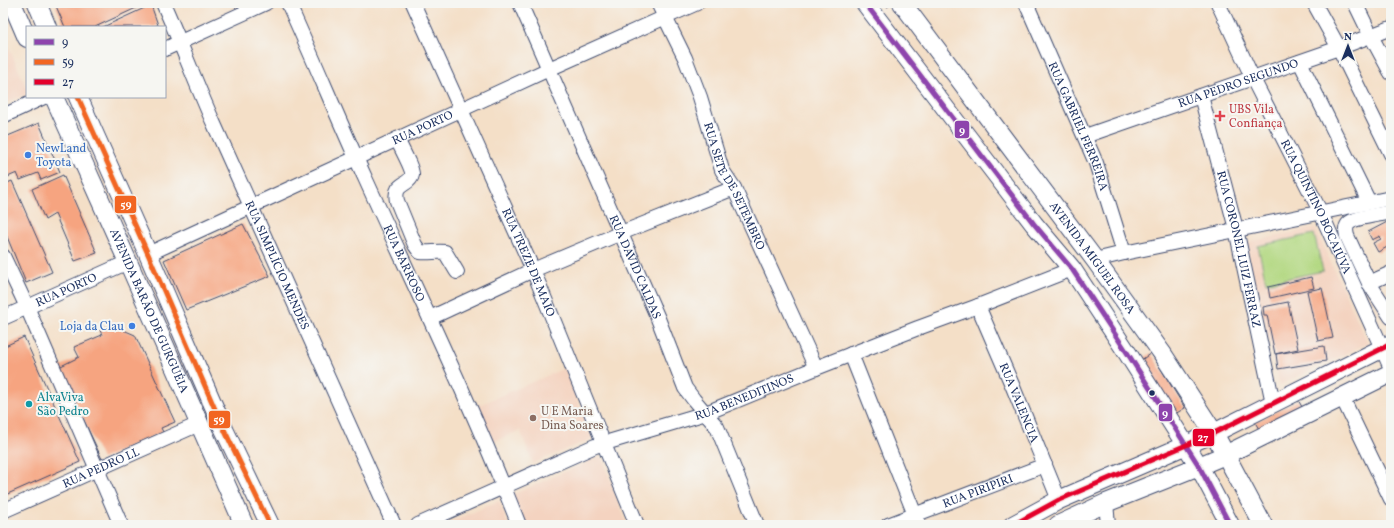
<svg xmlns="http://www.w3.org/2000/svg" width="1394" height="528" viewBox="0 0 1394 528" font-family="Vollkorn,serif">
<rect width="100%" height="100%" fill="#f6f6f2"/>
<filter id="ink" filterUnits="userSpaceOnUse"><feTurbulence type="fractalNoise" baseFrequency=".025" numOctaves="2"/><feDisplacementMap in="SourceGraphic" scale="8" xChannelSelector="R" yChannelSelector="G"/><feConvolveMatrix kernelMatrix="1 2 1 2 8 2 1 2 1" color-interpolation-filters="sRGB"/></filter>
<filter id="wash" filterUnits="userSpaceOnUse"><feTurbulence type="fractalNoise" baseFrequency=".012" numOctaves="4" result="noise"/><feDisplacementMap in="SourceGraphic" scale="16" xChannelSelector="R" yChannelSelector="G"/><feGaussianBlur stdDeviation="0.9" result="paint"/><feColorMatrix in="noise" values="0 0 0 0 0 0 0 0 0 0 0 0 0 0 0 0 0 1.4 0 .05"/><feComposite in="paint" operator="in"/></filter>
<g filter="url(#wash)">
<rect width="100%" height="100%" fill="#f4dfc7"/>
<!-- built -->
<path fill="#f4d3c0" d="M3,34L27,89V94L3,104Z
M1315,228L1368,343L1280,385L1245,243Z
M565,368L592,439L533,463L520,430L493,442L477,406Z
M601,456L627,525H523L512,495Z
M499,501L508,525H444Z"/>
<!-- green -->
<path fill="#b3d882" stroke="#678470" d="M1314,234L1323,271L1266,283L1258,246Z"/>
<g id="blocks">
<!-- building -->
<path fill="#f6a480" d="M64,3H147L95,27H65L56,6Z
M151,5L158,25L154,27H103Z
M39,123L60,172L41,180L38,173L20,180L17,173L3,179V138Z
M63,175L97,253L75,261L55,214L45,220L32,189Z
M12,181L52,272L26,283L3,227V185Z
M1391,220V245L1378,252L1373,243L1381,239L1380,236L1372,240L1368,232Z
M243,224L270,276L186,310L164,260Z
M1311,277L1314,288L1270,298L1268,287Z
M1322,288L1333,338L1318,341L1307,291Z
M1288,302L1298,349L1275,354L1267,315H1264L1263,307Z
M112,325L135,335L175,422L161,428L163,432L102,459L59,367L79,357L74,347L102,335L100,330Z
M24,337L80,462L3,496V347Z
M1324,346L1326,361L1278,369L1276,354Z
M1151,353L1185,408L1175,414L1140,361Z
M1298,400L1305,412L1261,433L1255,422Z"/>
</g>
</g>
<g filter="url(#ink)">
<use href="#blocks" fill-opacity="0" stroke="#3c496e" stroke-width="1"/>
<g fill="none" stroke-linecap="round" stroke-linejoin="round">
<!-- minor casing -->
<g stroke="#3c496e" stroke-width="16">
<g id="minor">
<path id="s1" d="M163,3C181,43 196,84 214,124L394,525"/>
<path id="s2" d="M288,3C315,62 339,121 366,180C418,294 473,408 519,525"/>
<path id="s3" d="M413,3L533,270L637,525"/>
<path id="s4" d="M520,3L657,316L685,388L694,400L717,427L757,525"/>
<path id="s5" d="M658,3L685,58L700,97L722,170L734,188L816,368"/>
<path id="s6" d="M1026,3L1096,163L1124,253"/>
<path id="s7" d="M1218,3L1253,79L1320,211L1391,368"/>
<path d="M1314,3L1339,48L1391,154"/>
<path d="M1355,3L1371,36L1391,73"/>
<path d="M165,49L266,3"/>
<path d="M1300,62L1369,202"/>
<path id="s8" d="M1201,96L1236,229L1273,403"/>
<path d="M3,116L44,97"/>
<path id="s9" d="M1085,136L1339,48L1391,28"/>
<path d="M397,139C400,146 413,169 412,175C410,186 393,182 397,201L415,245L420,252C429,253 437,251 445,252L457,272"/>
<path d="M1391,212C1381,215 1354,217 1348,224C1345,228 1346,232 1347,236L1369,283L1391,317"/>
<path id="s10" d="M148,254L549,69L697,3"/>
<path d="M3,256L27,307L121,525"/>
<path d="M1095,260L1124,253L1391,198"/>
<path d="M1369,283L1391,273"/>
<path id="s11" d="M978,306L1013,387L1059,500"/>
<path id="s12" d="M3,318L128,262"/>
<path d="M430,318L533,270L621,233L734,188"/>
<path d="M851,354L919,525"/>
<path d="M1342,397L1391,499"/>
<path d="M1106,503L1108,525"/>
<path id="s13" d="M3,511L199,424"/>
<path id="s14" d="M418,525L595,446L706,413L816,368L918,328L978,306L1072,269"/>
<path id="s15" d="M888,525L1045,465"/>
</g>
</g>
<!-- major casing -->
<g stroke="#3c496e" stroke-width="20">
<g id="major">
<path d="M12,3L27,38"/>
<path d="M37,3L47,27"/>
<path d="M865,3L1034,224L1072,269L1128,354L1199,466L1230,525"/>
<path id="s16" d="M902,3L1095,260L1162,353L1214,433L1263,525"/>
<path id="s17" d="M54,97L128,262L244,525"/>
<path d="M78,97L148,254L221,423L270,525"/>
<path d="M1013,525L1059,500L1214,433L1391,344"/>
<path d="M1058,525L1106,503L1199,466L1225,455L1391,373"/>
</g>
</g>
<!-- path -->
<path stroke="#3c496e" stroke-width="2" stroke-dasharray="1 3" stroke-linecap="butt" d="M885,3L889,8"/>
<!-- minor -->
<use href="#minor" stroke="#fff" stroke-width="14"/>
<!-- major -->
<use href="#major" stroke="#fff" stroke-width="18"/>
<!-- bus-1 casing -->
<g stroke="#f6f6f2" stroke-width="8">
<path id="bus-1" d="M865,3L1034,224L1072,269L1128,354L1199,466L1230,525"/>
</g>
<!-- bus-2 casing -->
<g stroke="#f6f6f2" stroke-width="8">
<path id="bus-2" d="M78,97L148,254L221,423L270,525"/>
</g>
<!-- bus-3 casing -->
<g stroke="#f6f6f2" stroke-width="8">
<path id="bus-3" d="M1013,525L1059,500L1214,433L1391,344"/>
</g>
<!-- bus-1 -->
<use href="#bus-1" stroke="#8e44ad" stroke-width="5"/>
<!-- bus-2 -->
<use href="#bus-2" stroke="#f26522" stroke-width="5"/>
<!-- bus-3 -->
<use href="#bus-3" stroke="#e4002b" stroke-width="5"/>
</g>
</g>
<!-- markers -->
<path fill="#e0444e" stroke="#f6f6f2" stroke-width="1.5" d="M1218 110h4v4h4v4h-4v4h-4v-4h-4v-4h4z"/>
<g fill="#3f7fe0" stroke="#f6f6f2" stroke-width="1.5">
<circle cx="28" cy="155" r="4"/>
<circle cx="132" cy="326" r="4"/>
</g>
<circle fill="#1b2f5e" stroke="#f6f6f2" stroke-width="1.5" cx="1152" cy="393" r="3.5"/>
<circle fill="#0f9aa8" stroke="#f6f6f2" stroke-width="1.5" cx="29" cy="404" r="4"/>
<circle fill="#8d6e63" stroke="#f6f6f2" stroke-width="1.5" cx="533" cy="418" r="4"/>
<g text-anchor="middle" stroke-width="4" stroke-linejoin="round" paint-order="stroke">
<!-- street labels -->
<g font-size="12" fill="#1b2f5e" stroke="#f6f6f2">
<text dy="4" stroke="none"><textPath href="#s9" startOffset="162">RUA PEDRO SEGUNDO</textPath></text>
<text dy="4" stroke="none"><textPath href="#s10" startOffset="302">RUA PORTO</textPath></text>
<text dy="4" stroke="none"><textPath href="#s6" startOffset="134">RUA GABRIEL FERREIRA</textPath></text>
<text dy="4" stroke="none"><textPath href="#s5" startOffset="199">RUA SETE DE SETEMBRO</textPath></text>
<text dy="4" stroke="none"><textPath href="#s7" startOffset="226">RUA QUINTINO BOCAIÚVA</textPath></text>
<text dy="4" stroke="none"><textPath href="#s8" startOffset="158">RUA CORONEL LUIZ FERRAZ</textPath></text>
<text dy="4" stroke="none"><textPath href="#s16" startOffset="318">AVENIDA MIGUEL ROSA</textPath></text>
<text dy="4" stroke="none"><textPath href="#s3" startOffset="284">RUA TREZE DE MAIO</textPath></text>
<text dy="4" stroke="none"><textPath href="#s2" startOffset="285">RUA BARROSO</textPath></text>
<text dy="4" stroke="none"><textPath href="#s1" startOffset="286">RUA SIMPLÍCIO MENDES</textPath></text>
<text dy="4" stroke="none"><textPath href="#s4" startOffset="288">RUA DAVID CALDAS</textPath></text>
<text dy="4" stroke="none"><textPath href="#s12" startOffset="69">RUA PORTO</textPath></text>
<text dy="4" stroke="none"><textPath href="#s17" startOffset="234">AVENIDA BARÃO DE GURGUÉIA</textPath></text>
<text dy="4" stroke="none"><textPath href="#s14" startOffset="351">RUA BENEDITINOS</textPath></text>
<text dy="4" stroke="none"><textPath href="#s11" startOffset="105">RUA VALENCIA</textPath></text>
<text dy="4" stroke="none"><textPath href="#s13" startOffset="107">RUA PEDRO LL</textPath></text>
<text dy="4" stroke="none"><textPath href="#s15" startOffset="96">RUA PIRIPIRI</textPath></text>
</g>
<!-- health labels -->
<g font-size="12" fill="#be3a42" stroke="#f6f6f2" text-anchor="start">
<text x="1229" y="113">UBS Vila<tspan x="1229" dy="14">Confiança</tspan></text>
</g>
<!-- shop labels -->
<g font-size="12" fill="#366cbe" stroke="#f6f6f2" text-anchor="start">
<text x="36" y="152">NewLand<tspan x="36" dy="14">Toyota</tspan></text>
<text x="124" y="330" text-anchor="end">Loja da Clau</text>
</g>
<!-- culture labels -->
<g font-size="12" fill="#0d838f" stroke="#f6f6f2" text-anchor="start">
<text x="37" y="401">AlvaViva<tspan x="37" dy="14">São Pedro</tspan></text>
</g>
<!-- education labels -->
<g font-size="12" fill="#785e54" stroke="#f6f6f2" text-anchor="start">
<text x="541" y="415">U E Maria<tspan x="541" dy="14">Dina Soares</tspan></text>
</g>
</g>
<g stroke="#f6f6f2" stroke-width="1.5">
<rect x="954" y="120" width="16" height="19" rx="4" fill="#8e44ad"/>
<rect x="114" y="195" width="23" height="19" rx="4" fill="#f26522"/>
<rect x="1158" y="403" width="15" height="19" rx="4" fill="#8e44ad"/>
<rect x="208" y="410" width="23" height="19" rx="4" fill="#f26522"/>
<rect x="1192" y="428" width="23" height="19" rx="4" fill="#e4002b"/>
</g>
<g font-size="11" text-anchor="middle" font-weight="bold" fill="#fff">
<text x="962" y="134">9</text>
<text x="126" y="208">59</text>
<text x="1165" y="417">9</text>
<text x="219" y="423">59</text>
<text x="1203" y="441">27</text>
</g>
<!-- margin -->
<rect width="1394" height="528" fill="none" stroke="#f6f6f2" stroke-width="16"/>
<!-- legend -->
<rect x="26" y="26" width="140" height="72" fill="#f6f6f2" stroke="#9ea6b7"/>
<rect x="34" y="39" width="20" height="6" fill="#8e44ad" stroke="#9ea6b7"/>
<text x="62" y="46" font-size="12" fill="#1b2f5e">9</text>
<rect x="34" y="59" width="20" height="6" fill="#f26522" stroke="#9ea6b7"/>
<text x="62" y="66" font-size="12" fill="#1b2f5e">59</text>
<rect x="34" y="79" width="20" height="6" fill="#e4002b" stroke="#9ea6b7"/>
<text x="62" y="86" font-size="12" fill="#1b2f5e">27</text>
<!-- north arrow -->
<g transform="translate(1348 46)" stroke="#f6f6f2" stroke-width="3" paint-order="stroke">
<path d="M0-3L7 15L0 10L-7 15Z" fill="#1b2f5e"/>
<text y="-6" font-size="11" font-weight="bold" text-anchor="middle" fill="#1b2f5e">N</text>
</g>
</svg>
